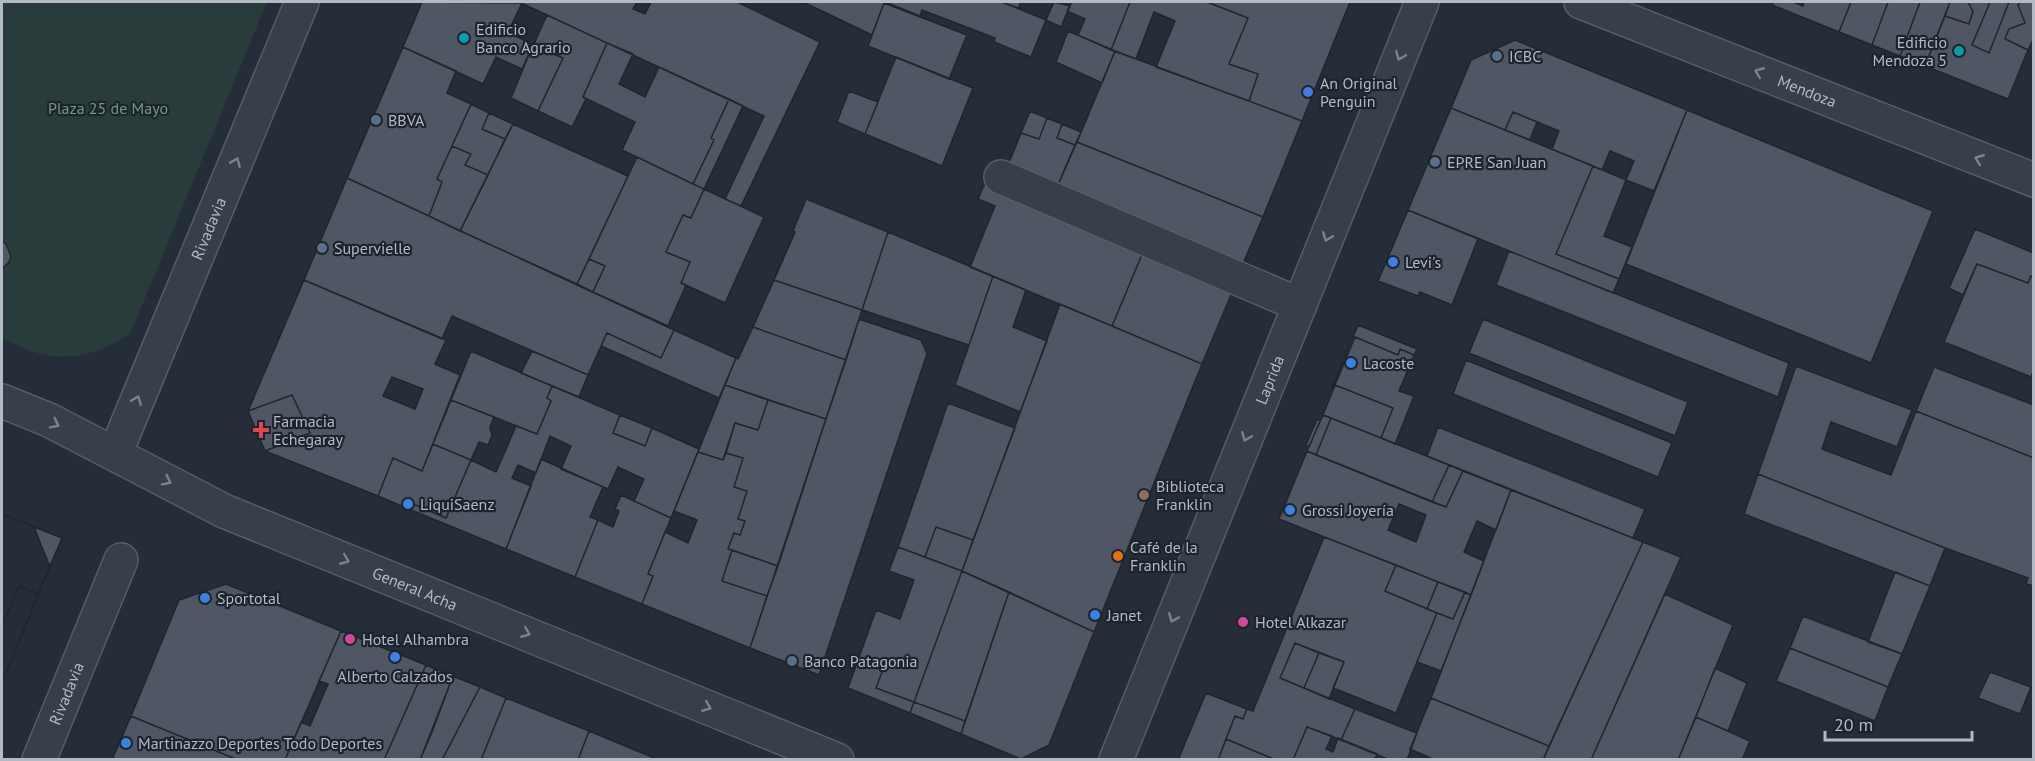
<svg xmlns="http://www.w3.org/2000/svg" width="2035" height="761" viewBox="0 0 2035 761" font-family="'PT Sans',sans-serif">
<rect width="100%" height="100%" fill="#252d38"/>
<!-- green -->
<path fill="#2a3b3b" d="M2,2H267L131,332C105,352 69,363 37,353C25,349 13,343 2,338Z"/>
<!-- building -->
<path fill="#4e5763" stroke="#20262f" stroke-width="1.5" fill-rule="evenodd" d="M422,2L522,3L508,32L533,45L522,69L496,57L483,84L403,47Z
M519,2H737L820,42L741,206L725,199L764,116Z
M637,2H651L645,14L633,9Z
M803,2H882L884,3L872,35Z
M885,2H1002L1046,20L1031,57L994,42L995,38L922,10L920,16Z
M1002,2H1021L1018,8Z
M1054,2L1070,6L1061,27L1046,20Z
M1072,2H1130L1111,50L1078,35L1085,19L1067,11Z
M1130,2H1207L1248,18L1229,64L1258,74L1249,101L1156,67L1175,21L1154,12L1136,59L1111,50Z
M1207,2H1350L1302,121L1249,101L1258,74L1229,64L1248,18Z
M1774,2H1793L1803,6L1804,2H1851L1839,32L1772,5Z
M1851,2H1888L1872,45L1839,32Z
M1888,2H1920L1900,56L1872,45Z
M1920,2H1950L1925,66L1900,56Z
M1950,2H1968L1973,11L1969,24L1945,16Z
M1968,2H1990L1972,45L1989,53L2009,2H2020L2018,5L2025,23L2009,29L2005,39L2028,50L2008,99L1925,66L1945,16L1969,24L1973,11Z
M1990,2H2009L1989,53L1972,45Z
M2020,2H2034V38L2028,50L2005,39L2009,29L2025,23L2018,5Z
M884,3L967,35L949,79L868,46Z
M547,15L607,43L583,97L586,99L572,127L538,111L563,58L534,44Z
M1068,31L1115,51L1102,83L1056,62Z
M1515,40L1687,110L1654,191L1626,180L1634,161L1610,151L1602,170L1552,149L1559,131L1513,112L1505,130L1451,108L1471,60Z
M607,43L633,54L619,84L645,97L659,67L729,99L711,138L714,140L693,184L622,150L635,122L583,97Z
M533,45L563,58L538,111L511,98Z
M403,47L456,71L447,93L471,104L437,179L442,182L429,216L347,178Z
M1115,51L1302,121L1263,217L1077,142Z
M896,57L973,88L942,166L865,134Z
M849,91L878,102L865,134L837,122Z
M729,99L743,106L704,189L693,184L714,140L711,138Z
M471,104L489,113L482,129L505,139L488,175L465,165L471,154L452,146Z
M1451,108L1593,166L1556,254L1619,279L1613,293L1408,210Z
M1687,110L1933,211L1871,363L1626,264Z
M1030,111L1047,118L1039,139L1021,133Z
M1513,112L1537,122L1530,140L1505,130Z
M489,113L513,124L505,139L482,129Z
M1047,118L1062,124L1057,138L1075,145L1057,187L1008,165L1021,133L1039,139Z
M513,124L628,176L577,284L460,231Z
M1062,124L1081,132L1075,145L1057,138Z
M1077,142L1263,217L1242,266L1057,187Z
M452,146L471,154L465,165L488,175L460,231L429,216L442,182L437,179Z
M637,157L704,189L691,218L683,215L666,252L690,262L681,283L686,285L668,326L593,292L605,266L589,259Z
M1593,166L1626,180L1604,236L1632,247L1619,279L1556,254Z
M347,178L674,330L661,358L607,333L588,375L452,316L442,339L304,280Z
M984,185L1143,252L1112,326L970,267L995,206L978,199Z
M704,189L764,217L725,303L681,283L690,262L666,252L683,215L691,218Z
M806,199L888,232L862,310L774,280L795,232L793,231Z
M1408,210L1478,239L1452,305L1420,292L1418,296L1378,281Z
M1975,229L2034,253V277L2031,276L2028,283L1977,264L1963,295L1949,288Z
M888,232L993,276L969,345L862,310Z
M2,241L6,244L11,256L9,262L2,269Z
M1509,251L1789,363L1778,397L1496,285Z
M1143,252L1233,290L1202,364L1112,326Z
M589,259L605,266L593,292L577,284Z
M1977,264L2028,283L2031,276L2034,277V370L2031,377L1944,342Z
M993,276L1026,290L1013,327L1047,341L1020,412L955,385Z
M304,280L446,340L435,364L460,375L422,471L393,458L378,496L265,451L310,433L292,395L248,411ZM392,377L423,389L415,409L383,396Z
M774,280L862,310L846,360L753,327Z
M1060,304L1202,364L1094,632L962,571Z
M859,319L921,340L927,354L819,675L750,648Z
M1483,319L1688,402L1675,436L1469,353Z
M1358,325L1417,349L1414,355L1400,349L1398,355L1355,337L1333,389L1332,388Z
M753,327L846,360L826,419L725,385L736,358L738,359Z
M674,330L736,358L719,398L601,346L607,333L661,358Z
M1355,337L1398,355L1400,349L1414,355L1399,391L1414,396L1395,444L1381,438L1393,408L1335,385Z
M471,351L552,386L547,398L551,401L537,434L451,400Z
M532,351L588,375L579,397L521,373Z
M1466,360L1672,443L1658,477L1453,394Z
M1796,366L1912,410L1897,447L1831,422L1822,449L1891,475L1916,411L2034,458V586L2026,584L2028,578L1945,548L1758,474Z
M1934,367L2034,405V458L1916,411Z
M725,385L768,400L758,430L735,423L723,460L698,452Z
M1335,385L1393,408L1381,438L1323,415Z
M552,386L620,415L613,433L645,446L652,428L699,449L671,518L634,501L644,479L618,467L608,489L561,469L571,446L550,436L536,473L518,465L512,478L531,486L506,549L404,507L406,501L446,518L471,460L496,472L516,426L537,434L551,401L547,398Z
M292,395L310,433L265,451L248,411Z
M451,400L494,417L490,427L492,435L488,445L479,442L471,460L433,444Z
M768,400L826,419L778,566L728,549L734,533L740,535L745,521L738,519L747,491L734,487L743,458L726,453L735,423L758,430Z
M948,403L1015,428L973,540L936,527L925,557L898,547Z
M620,415L652,428L645,446L613,433Z
M1323,415L1331,418L1316,455L1307,451Z
M1331,418L1449,465L1432,502L1316,455Z
M1317,419L1320,421L1309,447L1306,445Z
M1438,427L1645,509L1633,538L1427,456Z
M433,444L471,460L446,518L406,501L404,507L378,496L393,458L422,471Z
M1307,451L1446,507L1463,471L1511,490L1496,530L1477,521L1464,552L1484,561L1471,595L1279,519ZM1399,504L1426,515L1416,542L1388,530Z
M698,452L723,460L726,453L743,458L734,487L747,491L738,519L745,521L740,535L734,533L728,549L732,550L722,581L767,596L750,648L642,604L653,576L648,574L665,532L688,543L697,520L674,511Z
M541,459L603,487L590,517L598,520L575,577L506,549Z
M1449,465L1463,471L1446,507L1432,502Z
M1758,474L1945,548L1930,586L1744,514Z
M1511,490L1643,542L1549,746L1431,698Z
M621,495L671,518L648,574L653,576L642,604L575,577L598,520L613,527L619,511L615,509Z
M2,514L62,538L38,594L19,586L2,626Z
M2,514L34,527L50,567L2,683Z
M936,527L973,540L962,571L925,557Z
M1324,537L1396,565L1385,591L1437,613L1396,713L1333,688L1344,662L1295,643L1280,678L1355,709L1341,740L1307,727L1293,760H1276L1226,739L1235,716L1243,719L1247,709L1253,711Z
M1643,542L1681,557L1591,760H1543Z
M898,547L962,571L914,702L876,688L883,669L858,660L876,610L900,619L914,580L889,571Z
M732,550L778,566L767,596L722,581Z
M1396,565L1438,582L1427,609L1385,591Z
M962,571L1009,592L965,721L914,702Z
M1895,572L1930,586L1902,654L1868,642Z
M1438,582L1465,592L1453,619L1427,609Z
M226,584L341,631L285,760H238L131,716L179,600Z
M19,586L38,594L2,683V626Z
M1009,592L1094,632L1049,745L1021,759L961,734Z
M1465,592L1471,595L1441,671L1417,662L1437,613L1453,619Z
M1665,594L1733,625L1678,760H1591Z
M1803,616L1902,654L1888,687L1790,648Z
M341,631L426,665L384,760H285L301,722L310,726L328,684L319,681Z
M1295,643L1319,653L1304,688L1280,678Z
M1790,648L1888,687L1875,721L1776,681Z
M1319,653L1344,662L1329,699L1304,688Z
M858,660L883,669L876,688L914,702L910,713L848,688Z
M426,665L453,676L432,732L420,760H384Z
M1715,668L1747,683L1728,731L1696,717Z
M1990,672L2031,687L2020,714L1978,698Z
M453,676L480,687L442,760H420Z
M480,687L506,698L481,760H442Z
M1206,693L1247,709L1243,719L1235,716L1218,760H1178Z
M506,698L589,731L578,760H481Z
M1431,698L1549,746L1543,760H1435L1410,749Z
M914,702L965,721L961,734L910,713Z
M1355,709L1417,733L1407,760H1390L1341,740Z
M131,716L238,760H112Z
M1696,717L1750,741L1742,760H1678Z
M1307,727L1332,736L1326,749L1333,752L1338,738L1377,754L1374,760H1293Z
M589,731L659,760H578Z
M1226,739L1276,760H1218Z"/>
<g fill="none" stroke-linecap="round" stroke-linejoin="round">
<!-- street casing -->
<g stroke="#575d66" stroke-width="36">
<g id="street">
<path id="s1" d="M1581,2L2034,180"/>
<path d="M1001,177L1300,305"/>
<path id="s2" d="M2,401L49,420L224,511L837,760"/>
<path id="s3" d="M115,454L302,2"/>
<path id="s4" d="M39,760L121,560"/>
<path id="s5" d="M1116,760L1422,2"/>
</g>
</g>
<!-- street -->
<use href="#street" stroke="#393f48" stroke-width="33"/>
</g>
<!-- one-way arrows -->
<defs><path id="oneway-chevron" d="M-2-3.5L2.5 0L-2 3.5" fill="none" stroke-width="1.6" stroke-linecap="round" stroke-linejoin="round" transform="scale(1.5)"/></defs>
<g stroke="#7d838c">
<use href="#oneway-chevron" transform="translate(1400 56) rotate(112)"/>
<use href="#oneway-chevron" transform="translate(1759 72) rotate(-158)"/>
<use href="#oneway-chevron" transform="translate(1979 159) rotate(-158)"/>
<use href="#oneway-chevron" transform="translate(236 162) rotate(-68)"/>
<use href="#oneway-chevron" transform="translate(1327 237) rotate(112)"/>
<use href="#oneway-chevron" transform="translate(137 400) rotate(-68)"/>
<use href="#oneway-chevron" transform="translate(55 424) rotate(27)"/>
<use href="#oneway-chevron" transform="translate(1246 437) rotate(112)"/>
<use href="#oneway-chevron" transform="translate(167 481) rotate(27)"/>
<use href="#oneway-chevron" transform="translate(345 560) rotate(22)"/>
<use href="#oneway-chevron" transform="translate(1173 618) rotate(112)"/>
<use href="#oneway-chevron" transform="translate(526 633) rotate(22)"/>
<use href="#oneway-chevron" transform="translate(707 707) rotate(22)"/>
</g>
<!-- markers -->
<g fill="#0f9aa8" stroke="#1e242d" stroke-width="2">
<circle cx="464" cy="38" r="6"/>
<circle cx="1959" cy="51" r="6"/>
</g>
<g fill="#5c6f8a" stroke="#1e242d" stroke-width="2">
<circle cx="1497" cy="56" r="6"/>
<circle cx="376" cy="120" r="6"/>
<circle cx="1435" cy="162" r="6"/>
<circle cx="322" cy="248" r="6"/>
<circle cx="792" cy="661" r="6"/>
</g>
<g fill="#3f7fe0" stroke="#1e242d" stroke-width="2">
<circle cx="1308" cy="92" r="6"/>
<circle cx="1393" cy="262" r="6"/>
<circle cx="1351" cy="363" r="6"/>
<circle cx="408" cy="504" r="6"/>
<circle cx="1290" cy="510" r="6"/>
<circle cx="205" cy="598" r="6"/>
<circle cx="1095" cy="615" r="6"/>
<circle cx="395" cy="657" r="6"/>
<circle cx="126" cy="743" r="6"/>
</g>
<path fill="#e0444e" stroke="#1e242d" stroke-width="2" d="M258 421h6v6h6v6h-6v6h-6v-6h-6v-6h6z"/>
<circle fill="#8d6e63" stroke="#1e242d" stroke-width="2" cx="1144" cy="495" r="6"/>
<circle fill="#e8710a" stroke="#1e242d" stroke-width="2" cx="1118" cy="556" r="6"/>
<g fill="#d1479c" stroke="#1e242d" stroke-width="2">
<circle cx="1243" cy="622" r="6"/>
<circle cx="350" cy="639" r="6"/>
</g>
<g text-anchor="middle" stroke-width="4.5" stroke-linejoin="round" paint-order="stroke">
<!-- poi labels -->
<g font-size="16" fill="#b4bac4" stroke="#1e242d" text-anchor="start">
<text x="476" y="35">Edificio<tspan x="476" dy="18">Banco Agrario</tspan></text>
<text x="1947" y="48" text-anchor="end">Edificio<tspan x="1947" dy="18">Mendoza 5</tspan></text>
<text x="1509" y="62">ICBC</text>
<text x="1320" y="89">An Original<tspan x="1320" dy="18">Penguin</tspan></text>
<text x="388" y="126">BBVA</text>
<text x="1447" y="168">EPRE San Juan</text>
<text x="334" y="254">Supervielle</text>
<text x="1405" y="268">Levi's</text>
<text x="1363" y="369">Lacoste</text>
<text x="273" y="427">Farmacia<tspan x="273" dy="18">Echegaray</tspan></text>
<text x="1156" y="492">Biblioteca<tspan x="1156" dy="18">Franklin</tspan></text>
<text x="420" y="510">LiquiSaenz</text>
<text x="1302" y="516">Grossi Joyería</text>
<text x="1130" y="553">Café de la<tspan x="1130" dy="18">Franklin</tspan></text>
<text x="217" y="604">Sportotal</text>
<text x="1107" y="621">Janet</text>
<text x="1255" y="628">Hotel Alkazar</text>
<text x="362" y="645">Hotel Alhambra</text>
<text x="804" y="667">Banco Patagonia</text>
<text x="395" y="682" text-anchor="middle">Alberto Calzados</text>
<text x="138" y="749">Martinazzo Deportes Todo Deportes</text>
</g>
<!-- street labels -->
<g font-size="16" fill="#b4bac4" stroke="#1e242d">
<text dy="6" stroke="none"><textPath href="#s1" startOffset="243">Mendoza</textPath></text>
<text dy="6" stroke="none"><textPath href="#s3" startOffset="244">Rivadavia</textPath></text>
<text dy="6" stroke="none"><textPath href="#s5" startOffset="410">Laprida</textPath></text>
<text dy="6" stroke="none"><textPath href="#s2" startOffset="454">General Acha</textPath></text>
<text dy="6" stroke="none"><textPath href="#s4" startOffset="72">Rivadavia</textPath></text>
</g>
<!-- park labels -->
<g font-size="16" fill="#75977e" stroke="#1e242d">
<text x="108" y="114">Plaza 25 de Mayo</text>
</g>
</g>
<!-- border -->
<rect width="2035" height="761" fill="none" stroke="#b4bac4" stroke-width="6"/>
<!-- scale -->
<path d="M1825 731v9h147v-9" fill="none" stroke="#b4bac4" stroke-width="3"/>
<text x="1834" y="731" font-size="18" fill="#b4bac4" stroke="#1e242d" stroke-width="4.5" paint-order="stroke">20 m</text>
</svg>
